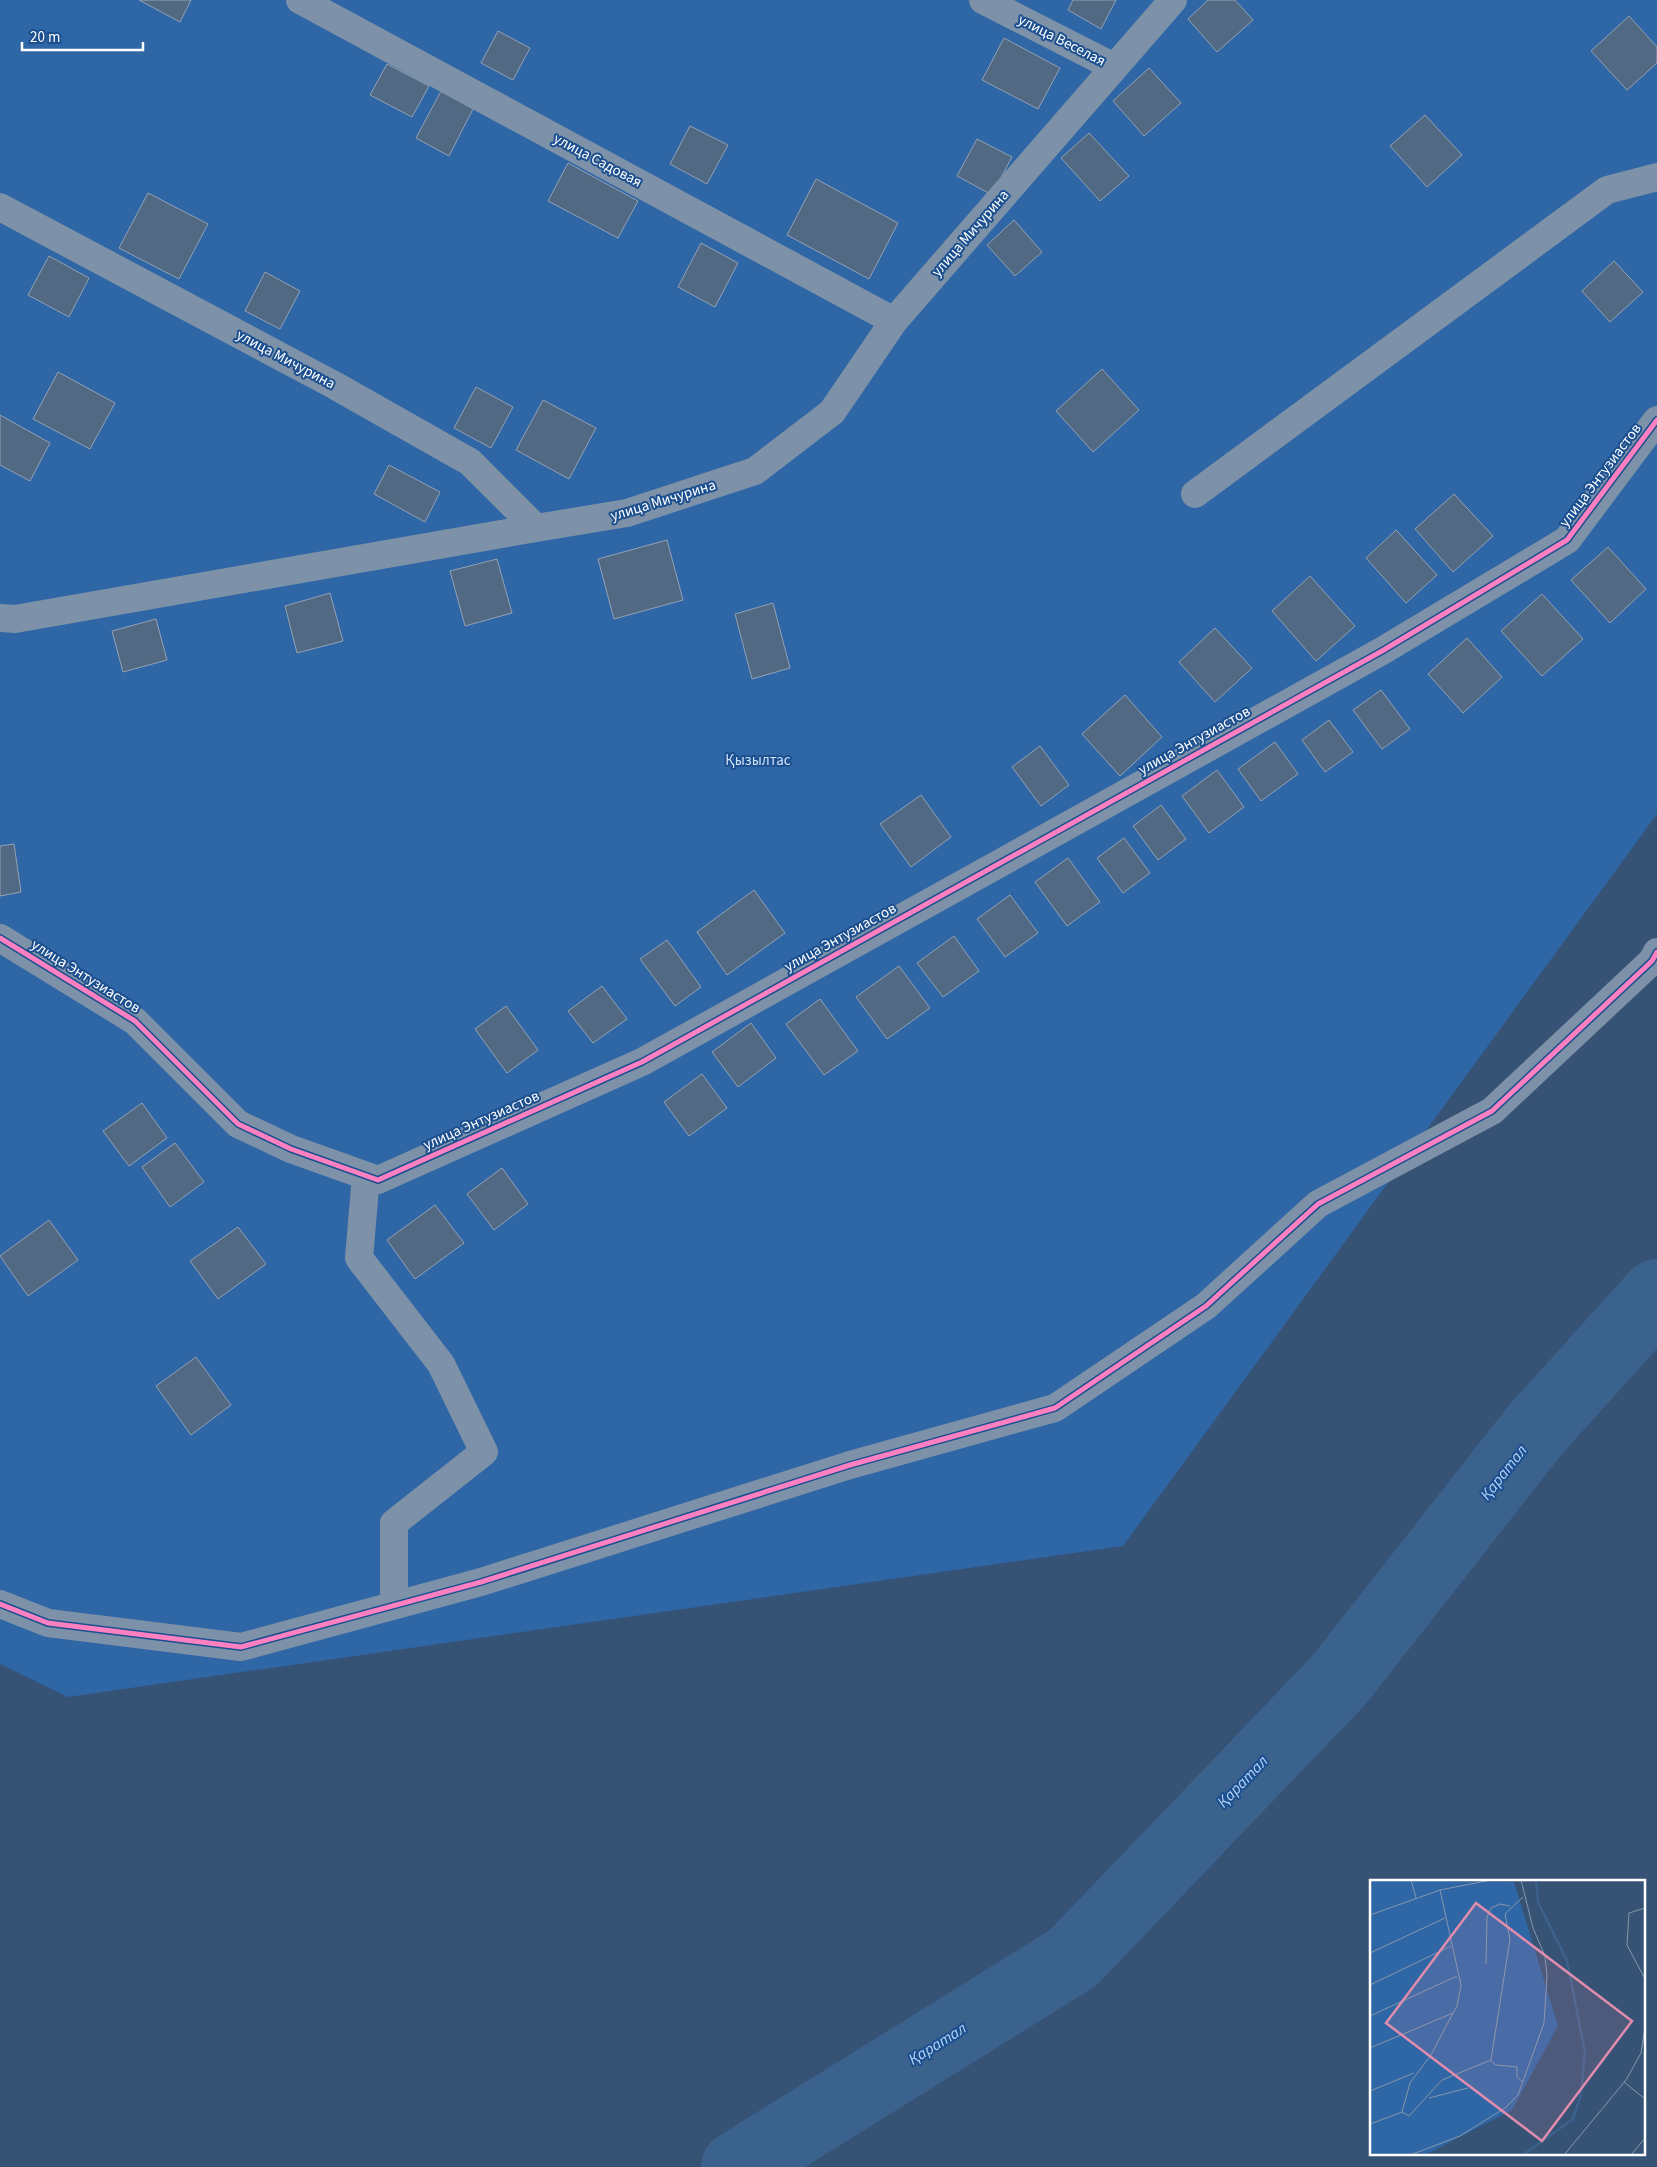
<svg xmlns="http://www.w3.org/2000/svg" width="1657" height="2167" viewBox="0 0 1657 2167" font-family="'Source Sans 3',sans-serif">
<rect width="100%" height="100%" fill="#365274"/>
<!-- green -->
<path fill="#2f66a5" d="M0,0H1657V814L1123,1546L68,1697L0,1664Z"/>
<g fill="none" stroke-linecap="round" stroke-linejoin="round">
<!-- river -->
<path stroke="#3b618d" stroke-width="72" d="M737,2167L1073,1958L1339,1680L1536,1429L1657,1295"/>
</g>
<!-- building -->
<path fill="#526984" stroke="#92a2b6" d="M139,0H191L180,22Z
M1073,0H1116L1101,29L1068,10Z
M1208,0H1235L1253,20L1217,52L1188,19Z
M1629,16L1657,47V63L1627,90L1591,51Z
M498,31L530,48L513,80L481,63Z
M1004,38L1060,68L1038,109L982,80Z
M387,64L429,86L412,117L370,95Z
M1149,68L1181,103L1144,136L1113,101Z
M441,91L473,109L449,156L416,138Z
M1425,115L1462,155L1427,187L1390,146Z
M690,126L728,145L707,184L670,164Z
M1089,133L1129,176L1100,201L1061,158Z
M977,139L1012,157L992,195L957,176Z
M568,163L638,201L618,238L548,201Z
M816,179L898,223L869,279L787,235Z
M148,193L208,224L179,279L119,248Z
M1014,220L1042,252L1015,276L987,245Z
M701,243L738,263L715,307L678,287Z
M49,256L89,278L69,317L28,295Z
M1614,261L1643,292L1610,322L1582,291Z
M265,272L300,291L280,329L245,311Z
M1102,369L1139,410L1093,452L1056,411Z
M58,372L115,403L90,449L33,419Z
M476,387L513,407L491,448L454,428Z
M543,400L596,428L569,479L516,450Z
M0,415L50,443L30,481L0,465Z
M389,465L440,492L425,522L374,494Z
M1454,494L1493,536L1453,572L1415,529Z
M1396,530L1437,575L1406,603L1366,558Z
M667,540L683,600L614,619L598,559Z
M1608,547L1646,589L1610,623L1571,580Z
M497,559L512,613L465,626L450,571Z
M1310,576L1355,626L1316,661L1272,611Z
M330,593L343,641L297,653L285,606Z
M1542,594L1583,639L1542,676L1501,631Z
M773,603L790,668L752,679L735,614Z
M156,619L167,660L123,672L112,631Z
M1215,628L1252,668L1215,702L1179,662Z
M1467,638L1502,677L1463,713L1428,674Z
M1381,690L1410,729L1382,749L1353,710Z
M1125,695L1162,737L1120,776L1082,734Z
M1329,720L1353,752L1325,772L1302,740Z
M1275,742L1298,774L1261,801L1238,769Z
M1040,746L1069,785L1041,806L1012,767Z
M1217,770L1244,807L1209,833L1182,796Z
M921,795L951,837L911,867L880,824Z
M1161,805L1186,839L1158,860L1133,826Z
M1124,838L1150,873L1123,893L1097,858Z
M14,844L21,892L0,896V846Z
M1068,858L1100,902L1067,926L1035,882Z
M754,890L785,933L727,975L697,932Z
M1010,895L1038,933L1005,957L977,919Z
M954,936L979,971L943,997L917,963Z
M667,940L701,987L675,1006L640,959Z
M899,966L930,1008L887,1039L856,997Z
M602,986L627,1019L593,1043L568,1011Z
M820,999L858,1051L824,1075L786,1024Z
M506,1006L538,1050L507,1073L475,1029Z
M751,1023L776,1058L738,1087L712,1052Z
M702,1074L727,1108L689,1136L664,1102Z
M142,1103L167,1138L129,1166L103,1131Z
M175,1143L204,1182L170,1207L142,1167Z
M502,1168L528,1204L494,1230L467,1194Z
M435,1205L464,1243L415,1279L387,1240Z
M49,1220L78,1260L28,1296L0,1256Z
M238,1227L266,1264L218,1299L190,1261Z
M196,1357L231,1405L191,1435L156,1386Z"/>
<g fill="none" stroke-linecap="round" stroke-linejoin="round">
<!-- minor -->
<path stroke="#7d92a8" stroke-width="28" d="M300,0L894,321
M983,0L1114,67
M0,207L334,385L470,462L536,528L627,513L755,471L832,412L894,321L1173,0
M1195,494L1607,190L1657,177
M0,618L15,619L536,528
M0,938L135,1021L238,1124L291,1149L378,1180L642,1062L1382,651L1567,540L1657,420
M366,1176L359,1258L441,1364L484,1452L394,1523V1605
M0,1604L48,1623L241,1647L481,1582L850,1465L1055,1408L1206,1306L1318,1204L1492,1111L1652,961L1657,952"/>
<!-- cycleway casing -->
<g stroke="#1b4f8f" stroke-width="8">
<path id="cycleway" d="M0,938L135,1021L238,1124L291,1149L378,1180L642,1062L1382,651L1567,540L1657,420
M0,1604L48,1623L241,1647L481,1582L850,1465L1055,1408L1206,1306L1318,1204L1492,1111L1652,961L1657,952"/>
</g>
<!-- cycleway -->
<use href="#cycleway" stroke="#ff80c0" stroke-width="5"/>
</g>
<g text-anchor="middle" stroke-width="4" stroke-linejoin="round" paint-order="stroke">
<!-- street labels -->
<g font-size="15" fill="#fff" stroke="#1b4f8f">
<text transform="translate(1062 40) rotate(27)" y="5">улица Веселая</text>
<text transform="translate(598 160) rotate(28)" y="5">улица Садовая</text>
<text transform="translate(970 233) rotate(-49)" y="5">улица Мичурина</text>
<text transform="translate(286 359) rotate(28)" y="5">улица Мичурина</text>
<text transform="translate(1600 475) rotate(-53)" y="5">улица Энтузиастов</text>
<text transform="translate(663 500) rotate(-17)" y="5">улица Мичурина</text>
<text transform="translate(1194 740) rotate(-29)" y="5">улица Энтузиастов</text>
<text transform="translate(840 937) rotate(-29)" y="5">улица Энтузиастов</text>
<text transform="translate(86 976) rotate(32)" y="5">улица Энтузиастов</text>
<text transform="translate(481 1120) rotate(-24)" y="5">улица Энтузиастов</text>
</g>
<!-- park labels -->
<g font-size="15" fill="#cfe3fa" stroke="#1b4f8f">
<text x="758" y="765">Қызылтас</text>
</g>
<!-- water labels -->
<g font-size="16" font-style="italic" fill="#b5d3f5" stroke="#1b4f8f">
<text transform="translate(1503 1472) rotate(-52)" y="6">Қаратал</text>
<text transform="translate(1242 1781) rotate(-46)" y="6">Қаратал</text>
<text transform="translate(937 2043) rotate(-32)" y="6">Қаратал</text>
</g>
</g>
<!-- overview -->
<g transform="translate(1370 1880)">
<rect width="275" height="275" fill="#365274"/>
<path d="M0,0L144,2L188,146L142,230L55,275H0Z" fill="#2f66a5"/>
<path fill="none" stroke="#3b618d" stroke-width="2.5" d="M153,275L203,239L211,214L215,172L197,81L168,22L166,0"/>
<path fill="none" stroke="#8697ac" stroke-width="1" d="M41,0L46,18M275,28L259,33L257,65L275,99M0,35L70,10L121,0M0,73L75,38M116,84L117,37L121,28L130,24L140,26M0,105L81,66M0,136L87,96M0,168L83,133L87,126L91,105L70,10M120,180L126,185L147,187V197L153,202M254,202L275,219M0,211L44,193M59,218L98,208M32,232L40,203L61,175L83,133M0,244L32,232L39,236L72,200L121,180L140,59L135,34L153,17M40,275L90,256L135,228L148,215L174,143L177,96L175,76L163,48L151,0M194,275L256,200L271,173L275,147M261,275L275,258"/>
<path fill="#e08cad" fill-opacity="0.15" stroke="#e08cad" stroke-width="2.5" d="M106,23L262,141L172,261L16,143Z"/>
<rect width="275" height="275" fill="none" stroke="#fff" stroke-width="2.5"/>
</g>
<!-- scale -->
<path d="M22 42v8h121v-8" fill="none" stroke="#ffffff" stroke-width="2.5"/>
<text x="30" y="42" font-size="15" fill="#ffffff" stroke="#1b4f8f" stroke-width="4" paint-order="stroke">20 m</text>
</svg>
